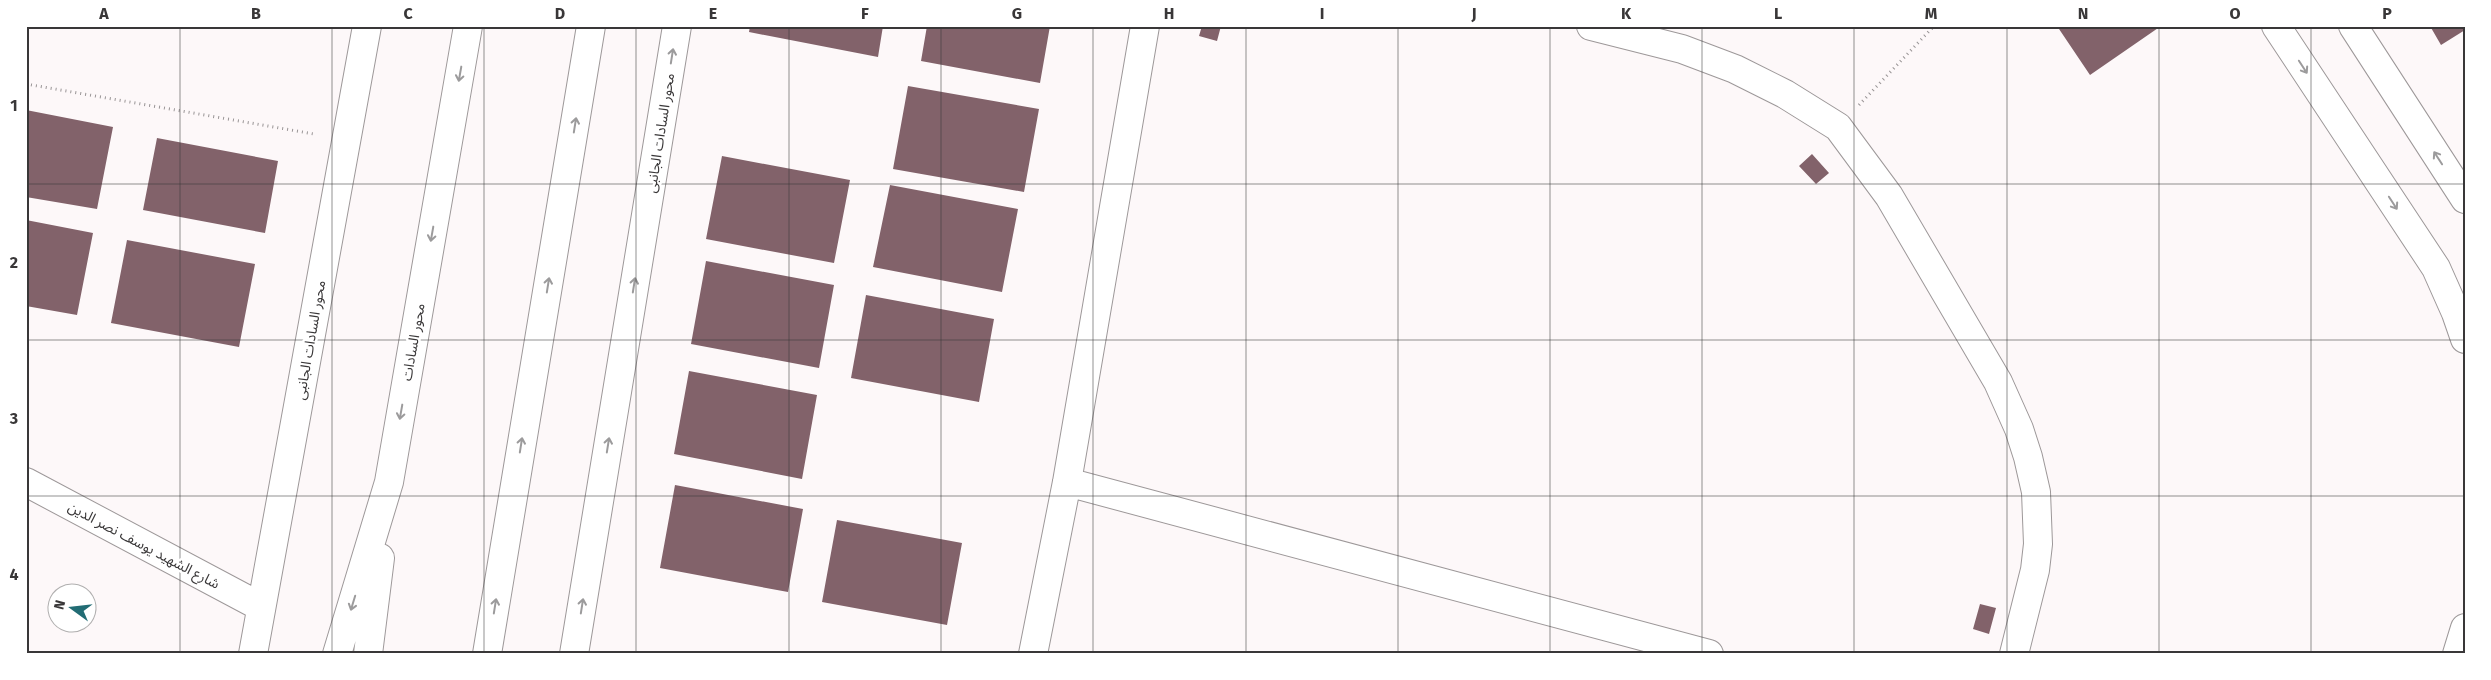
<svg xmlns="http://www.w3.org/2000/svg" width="2491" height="680" viewBox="0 0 2491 680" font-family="'Fira Sans','Noto Sans Arabic',sans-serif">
<rect width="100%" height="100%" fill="#fdf8f9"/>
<!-- building -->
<path fill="#82626a" d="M750,26H883L878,57L749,32Z
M927,26H1050L1040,83L921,61Z
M1202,26H1221L1217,41L1199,36Z
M2057,26H2161L2090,75Z
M2430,26H2465V30L2441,45Z
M908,86L1039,109L1024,192L893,169Z
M26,110L113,127L97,209L26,197Z
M157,138L278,161L265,233L143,210Z
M1812,154L1829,173L1816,184L1799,166Z
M722,156L850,180L834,263L706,239Z
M890,185L1018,209L1002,292L873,267Z
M26,220L93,233L77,315L26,306Z
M127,240L255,264L239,347L111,323Z
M706,261L834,285L819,368L691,344Z
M866,295L994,319L979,402L851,378Z
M689,371L817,395L802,479L674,454Z
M675,485L803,509L788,592L660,568Z
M837,520L962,543L947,625L822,602Z
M1980,604L1996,608L1989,634L1973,629Z"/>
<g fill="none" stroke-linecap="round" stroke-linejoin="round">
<!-- minor casing -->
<g stroke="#9d9899" stroke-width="30">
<path id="minor" d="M1591,26L1682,49L1735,69L1785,94L1838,127L1889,196L1998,382L2019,429L2028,457L2036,492L2038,544L2035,570L2014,654
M2276,26L2436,268L2456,313L2465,339
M2353,26L2465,199
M26,482L261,607
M1067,482L1709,654
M253,654L367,26
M574,654L677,26
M1033,654L1067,482L1145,26
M2457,654L2465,628"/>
</g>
<!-- major casing -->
<g stroke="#9d9899" stroke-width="30">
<path id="major" d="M337,654L389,482L468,26
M368,654L380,558
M487,654L591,26"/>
</g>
<!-- path -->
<path stroke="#989495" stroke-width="3" stroke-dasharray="1 4" stroke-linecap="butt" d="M26,84L314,134
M1859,105L1934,26"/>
<!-- minor -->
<use href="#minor" stroke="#fff" stroke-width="28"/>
<!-- major -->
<use href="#major" stroke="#fff" stroke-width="28"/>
</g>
<!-- one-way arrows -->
<defs><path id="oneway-shaft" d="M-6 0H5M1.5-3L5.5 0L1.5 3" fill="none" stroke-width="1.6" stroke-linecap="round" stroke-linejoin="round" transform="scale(1.25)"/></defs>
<g stroke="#9c9b9c">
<use href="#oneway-shaft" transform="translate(672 56) rotate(-81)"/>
<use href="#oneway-shaft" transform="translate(2303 67) rotate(57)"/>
<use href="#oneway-shaft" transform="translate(460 74) rotate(100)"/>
<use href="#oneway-shaft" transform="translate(575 125) rotate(-81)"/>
<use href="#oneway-shaft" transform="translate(2438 158) rotate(-123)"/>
<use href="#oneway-shaft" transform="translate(2393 203) rotate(57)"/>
<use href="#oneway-shaft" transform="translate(432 234) rotate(100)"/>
<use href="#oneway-shaft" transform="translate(548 285) rotate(-81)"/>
<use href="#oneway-shaft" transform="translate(634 285) rotate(-81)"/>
<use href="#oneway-shaft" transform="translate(401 412) rotate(100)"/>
<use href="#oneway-shaft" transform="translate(521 445) rotate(-81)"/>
<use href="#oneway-shaft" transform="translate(608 445) rotate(-81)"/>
<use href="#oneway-shaft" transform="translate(353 603) rotate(107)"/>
<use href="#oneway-shaft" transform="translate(495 606) rotate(-81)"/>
<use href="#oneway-shaft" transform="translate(582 606) rotate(-81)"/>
</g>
<!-- grid -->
<path fill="none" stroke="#393738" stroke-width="1" stroke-opacity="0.55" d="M180,26V654M332,26V654M484,26V654M636,26V654M789,26V654M941,26V654M1093,26V654M1246,26V654M1398,26V654M1550,26V654M1702,26V654M1854,26V654M2007,26V654M2159,26V654M2311,26V654M26,184H2465M26,340H2465M26,496H2465"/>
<g text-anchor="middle" stroke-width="5" stroke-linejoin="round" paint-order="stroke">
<!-- street labels -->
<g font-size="14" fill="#393738" stroke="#fff">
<text transform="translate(660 133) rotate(-81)" y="5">محور السادات الجانبى</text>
<text transform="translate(310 340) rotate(-80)" y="5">محور السادات الجانبى</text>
<text transform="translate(413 342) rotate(-80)" y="5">محور السادات</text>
<text transform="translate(144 545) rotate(28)" y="5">شارع الشهيد يوسف نصر الدين</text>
</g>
</g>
<!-- border -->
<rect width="2491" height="680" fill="none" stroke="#ffffff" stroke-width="55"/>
<!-- north arrow -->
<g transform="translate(72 608) rotate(285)"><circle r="24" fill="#ffffff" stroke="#b0afaf"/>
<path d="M0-4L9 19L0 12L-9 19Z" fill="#226c74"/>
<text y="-8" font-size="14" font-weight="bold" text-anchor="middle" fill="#393738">N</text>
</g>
<rect x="28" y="28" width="2436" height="624" fill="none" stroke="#393738" stroke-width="2"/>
<g font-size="16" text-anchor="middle" font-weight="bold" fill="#393738">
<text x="104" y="19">A</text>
<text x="256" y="19">B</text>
<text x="408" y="19">C</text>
<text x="560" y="19">D</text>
<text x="713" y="19">E</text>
<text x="865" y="19">F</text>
<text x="1017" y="19">G</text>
<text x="1169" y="19">H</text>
<text x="1322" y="19">I</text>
<text x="1474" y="19">J</text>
<text x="1626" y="19">K</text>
<text x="1778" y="19">L</text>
<text x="1931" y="19">M</text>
<text x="2083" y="19">N</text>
<text x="2235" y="19">O</text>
<text x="2387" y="19">P</text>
<text x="14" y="111">1</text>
<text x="14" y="268">2</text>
<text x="14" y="424">3</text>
<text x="14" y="580">4</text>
</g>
</svg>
